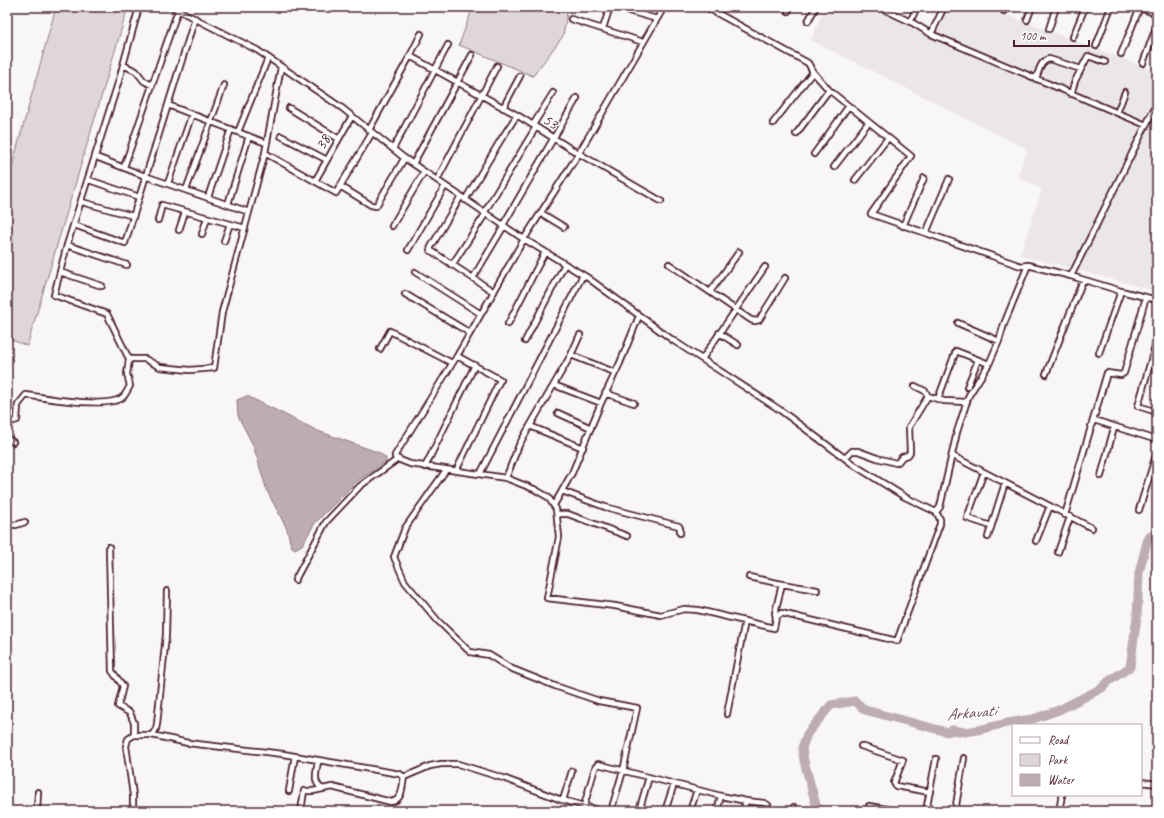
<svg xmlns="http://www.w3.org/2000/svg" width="1164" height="818" viewBox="0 0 1164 818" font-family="Caveat,sans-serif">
<rect width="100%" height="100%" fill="#f8f6f7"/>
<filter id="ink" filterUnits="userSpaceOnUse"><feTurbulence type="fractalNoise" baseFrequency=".025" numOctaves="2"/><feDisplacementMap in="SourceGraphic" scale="8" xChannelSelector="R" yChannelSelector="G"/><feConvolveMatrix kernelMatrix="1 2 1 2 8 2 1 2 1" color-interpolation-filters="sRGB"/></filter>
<g filter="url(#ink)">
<!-- built -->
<path fill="#ebe6e8" d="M825,7H871L927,31L942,7H986L1157,72V291L1020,255L1042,189L1018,177L1027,149L811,40Z"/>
<!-- green -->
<path fill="#ded6d9" stroke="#947a82" d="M56,7H128L27,346L7,338V184Z
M473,7H568L563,36L533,76L459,45Z"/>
<!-- water -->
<path fill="#bdadb0" stroke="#8f747b" d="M247,396L318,431L380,453L386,458V462L356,482L315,523L302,545L295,549L291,546L287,529L267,491L253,445L238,416L237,400Z"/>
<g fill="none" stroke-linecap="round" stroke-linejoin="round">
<!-- river -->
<path stroke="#bdadb0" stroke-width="9" d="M819,811L816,805L804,761L802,748L807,734L831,705L855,701L865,710L947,732L952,730L965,732L978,730L1007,723L1033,719L1059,710L1102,688L1109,681L1130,667L1137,617L1139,573L1148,538L1157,532"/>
<!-- street casing -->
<g stroke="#4a1f2b" stroke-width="8">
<path id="street" d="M172,7L257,50L342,108L403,157L519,236L524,239L588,278L674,341L780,410L854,465L905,497L936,512L940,519V524L897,641L781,613L776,618L774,628L698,610L684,609L661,615L615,606L547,598L559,537L556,509L548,497L534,489L506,478L410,464L400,460L395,457V455L457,356L524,239L579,153L664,7
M614,7L657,19
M706,7L808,63L813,72L829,90L911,156L871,214L1021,266L1028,265L1071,276L1157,103
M879,7L913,23L931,34
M944,7L931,34L1146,125
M1137,7L1157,14
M788,11L790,7
M1004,11L1005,7
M571,19L643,42
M1027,20L1032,7
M808,21L816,7
M910,22L917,7
M603,28L610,7
M1049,29L1056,7
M1073,37L1085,7
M1096,46L1111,7
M1121,54L1140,7
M410,56L517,115L571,149L661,201
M1143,63L1157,25
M123,65L136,71L144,81L152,85
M1036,79C1039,71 1040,61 1049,59L1081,69
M1071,94L1075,81L1088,56L1105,62
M168,105L266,143
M289,108L339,139
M503,108L520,76
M1117,113L1125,92
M773,123L813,72
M533,125L553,93
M369,130L410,56L421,34
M238,132L268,58
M796,134L829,90
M281,136L327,160
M393,149L448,45
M265,153L336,193L372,133
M814,154L848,107
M96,157L145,176L249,212
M413,164L472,55
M124,167L178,10
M834,167L868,123
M89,180L139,197
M437,180L497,66
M855,180L888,138
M315,181L352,116
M168,183L192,114
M340,186L371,205L376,206L404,159
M186,190L224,85
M461,196L431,247L430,250L494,292
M208,197L231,129
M465,200L500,141L517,115
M82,202L133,216
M228,204L249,136
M484,213L536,127
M541,213L564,227
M158,220L162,205L245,228
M74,225L125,243L195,18
M503,225L577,98
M392,226L424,172
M903,226L924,178
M179,230L185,212
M926,233L949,179
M202,234L207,218
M224,241L230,224
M67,245L127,265
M408,250L445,186
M669,264L751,320L755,321L759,320L785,278
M452,265L486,213
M60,272L102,286
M415,272L481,314
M1071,276L1121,291L1157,300
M473,278L504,226
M710,292L739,252
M405,294L470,333
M958,323L999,341
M508,324L545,252
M719,333L738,345
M1157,339L1138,406L1157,412
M525,341L565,264
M380,349L390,331L452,363
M1099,353L1121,291
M571,355L614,372
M457,356L501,380
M129,359L107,314L54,295L67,245L119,80L139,7
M702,359L765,267
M1046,374L1083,280
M554,385L601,403
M915,386L925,391L928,396
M967,387L978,360
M605,393L634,403
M938,399L956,351L989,364
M558,413L591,428
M1094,420L1157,440
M7,423L17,420L18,405L26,395C44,398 110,409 123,397C126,394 128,389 130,386L127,374L129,359H145L160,367L190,370L214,368L222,312L265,153L281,67
M530,426L583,448
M7,438L13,442
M953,456L1092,528
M845,458L852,451H858L877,458L896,463L898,462L902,457L908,455L910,452L909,427L928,396L944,401L967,402
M425,467L475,365
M446,470L405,528L394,557L405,582L438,621L470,652L489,655L510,668L555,686L599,701L637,708L623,771L611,811
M456,471L500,380
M984,472L967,518L991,526
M480,474L583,275
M1101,476L1114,428
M506,478L519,445L571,355L580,335
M562,491L605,507L679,526L680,528V533
M554,505L572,473L601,403L620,363L639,316
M1139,510L1157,452
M936,512L940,507L957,432L966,404L969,395L989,364L999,341L1004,324L1028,265
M557,514H568L627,536
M1065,515L1107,373L1121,375L1124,373L1146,297
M7,524L16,525L25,522
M988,537L1005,483
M1036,541L1050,506
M109,547L112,671L123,686L118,706L130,713L134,723V735
M1058,552L1070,517
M749,577L782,584
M295,580L326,522L360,486L398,459
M776,618L775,613L782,584L817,590
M727,714L745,621
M152,735L156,729L157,724L166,635L167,591
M861,746L903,760L894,783L896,786L930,792
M318,760C317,772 312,781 322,789
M404,777L430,766L441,764H458L503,778L559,799L602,811
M1141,782L1157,784
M289,791L295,756
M563,800L572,771
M584,806L595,768L598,764L721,796L746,801L764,803L768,805L767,811
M869,806L898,811
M37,811L38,792
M133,811V795L126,746L128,739L134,735H152L188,743L283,754L400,774L404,777C402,787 403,800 391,802L332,787L313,791H304L301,811
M639,811L649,777
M665,811L674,784
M690,811L697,790
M717,811L721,796
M743,811L746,801
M793,811L794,807
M926,811L936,759
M955,811L964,758
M1059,811L1062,795"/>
</g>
<!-- street -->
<use href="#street" stroke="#fff" stroke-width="4.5"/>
</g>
</g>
<g text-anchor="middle" stroke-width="3" stroke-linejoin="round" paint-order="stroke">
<!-- street labels -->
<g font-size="16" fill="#4a1f2b" stroke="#fff">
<text transform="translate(551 121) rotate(32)" y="6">53</text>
<text transform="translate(322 142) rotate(-60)" y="6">38</text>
</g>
<!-- water labels -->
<g font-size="17" font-style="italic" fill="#72515a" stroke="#fff">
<text transform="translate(971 712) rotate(-5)" y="6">Arkavati</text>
</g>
</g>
<!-- margin -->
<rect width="1164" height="818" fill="none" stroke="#fff" stroke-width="24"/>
<rect x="12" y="12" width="1140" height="794" fill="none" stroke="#4a1f2b" stroke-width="1.5" filter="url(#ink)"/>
<!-- legend -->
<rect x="1012" y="724" width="130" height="72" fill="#ffffff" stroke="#b7a5aa"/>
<rect x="1020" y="737" width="20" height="6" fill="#ffffff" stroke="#b7a5aa"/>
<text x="1048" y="744" font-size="12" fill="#4a1f2b">Road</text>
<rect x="1020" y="754" width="20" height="12" fill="#ded6d9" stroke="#b7a5aa"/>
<text x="1048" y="764" font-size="12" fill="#4a1f2b">Park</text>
<rect x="1020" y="774" width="20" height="12" fill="#bdadb0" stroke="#b7a5aa"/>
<text x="1048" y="784" font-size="12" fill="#4a1f2b">Water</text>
<!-- scale -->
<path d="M1014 40v6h75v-6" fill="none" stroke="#4a1f2b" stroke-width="2"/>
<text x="1020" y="40" font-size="12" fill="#4a1f2b" stroke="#ffffff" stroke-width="3" paint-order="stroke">100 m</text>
</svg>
